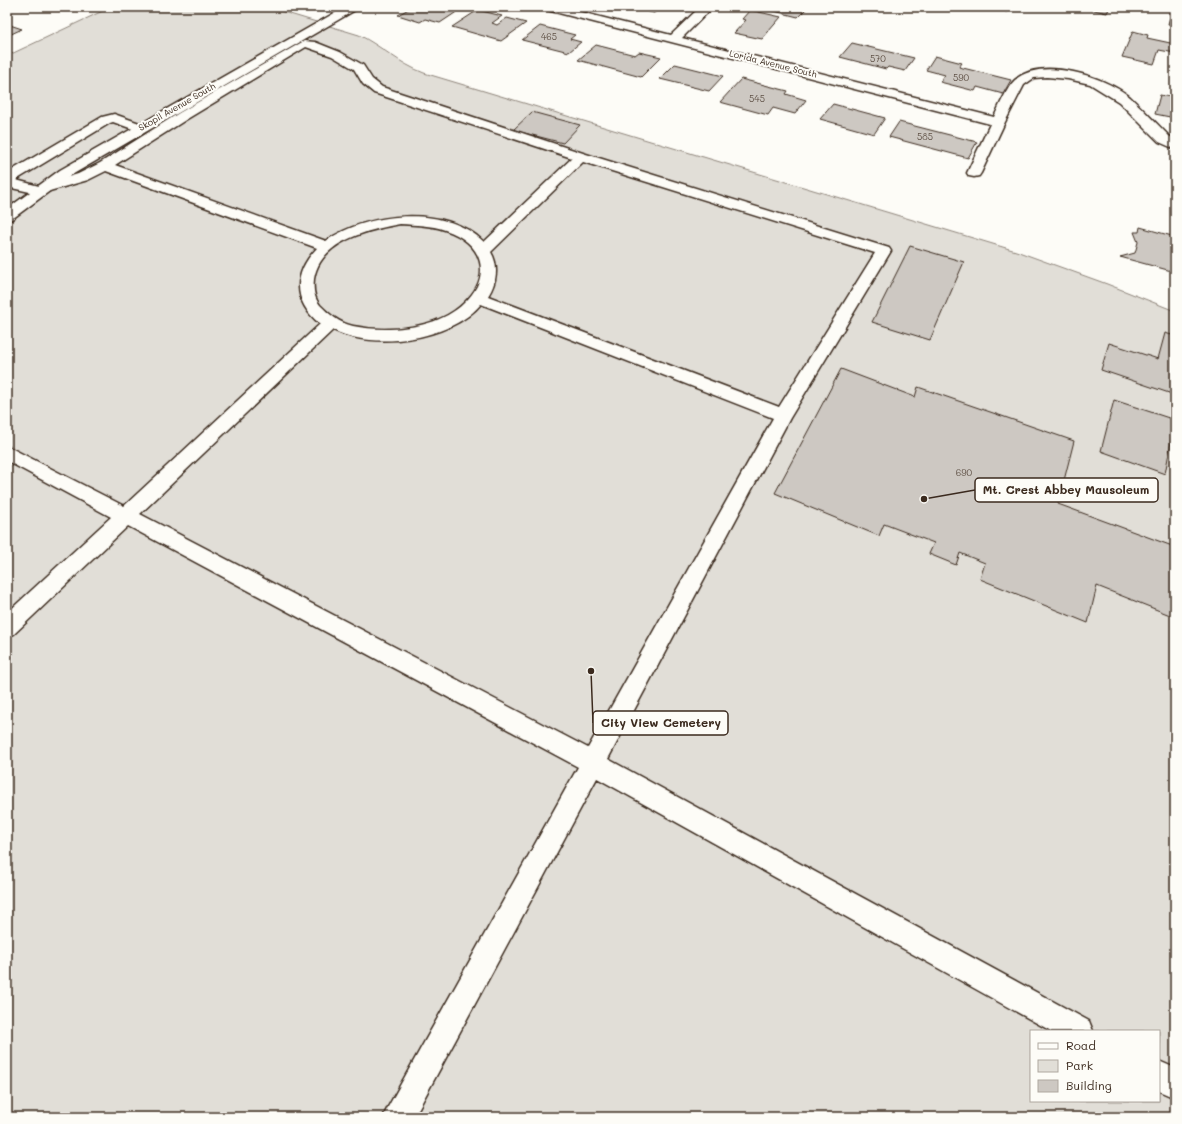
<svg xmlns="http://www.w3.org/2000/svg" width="1182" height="1124" viewBox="0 0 1182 1124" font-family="Mali,sans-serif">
<rect width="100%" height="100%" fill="#fdfcf7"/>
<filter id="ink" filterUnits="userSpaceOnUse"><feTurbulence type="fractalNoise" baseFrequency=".025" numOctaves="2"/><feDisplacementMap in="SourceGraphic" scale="8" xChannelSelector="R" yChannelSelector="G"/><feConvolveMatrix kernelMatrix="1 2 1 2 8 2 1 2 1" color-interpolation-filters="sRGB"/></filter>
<g filter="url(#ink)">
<!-- green -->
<path fill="#e1ded7" stroke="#8e847a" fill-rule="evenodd" d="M111,7H267L359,35C381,46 400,64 424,73L1016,251L1107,284L1175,311V1117H7V56ZM1031,1031H1159V1101H1031Z"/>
<!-- building -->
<path fill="#cdc8c2" stroke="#3b2a1e" d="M408,7H464L440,23L425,19L420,22L398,15L410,8Z
M628,7H661L654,13Z
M758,7H799L806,9L798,17Z
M983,7H1010L1007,12Z
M1081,7H1110L1107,13Z
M1160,7H1175V25L1168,24L1172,9Z
M478,10L502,16L492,23L497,25L507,18L526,23L501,41L452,27Z
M750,10L781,17L762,39L734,33L746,20L742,19Z
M7,24L22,29L7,36Z
M540,26L575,35L570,39L581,42L569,52L522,40Z
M1133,31L1148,35L1147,38L1175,44V53L1159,50L1154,64L1122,57Z
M852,43L914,58L905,71L888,67L886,69L840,57Z
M596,45L635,55L639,52L661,57L641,77L578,60Z
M935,56L962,63L959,67L1011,80L1003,94L977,87L975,91L940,82L945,75L926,70Z
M675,64L723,76L709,91L660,79Z
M741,79L788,91L786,94L806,100L795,114L773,108L768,115L720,102Z
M1160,95L1175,98V118L1155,114Z
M833,104L885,118L874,134L820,119Z
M532,112L580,125L563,143L513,130Z
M899,122L977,142L968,158L889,137Z
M1140,227L1172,236L1170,245L1175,246V272L1120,257L1135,253L1138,242L1134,232H1139Z
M910,246L964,262L930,340L872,322Z
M1165,333L1175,336V395L1101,370L1109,343L1158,359Z
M841,369L915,397L918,387L1074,441L1058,504L1175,547V617L1097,586L1088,623L980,579L985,563L960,553L956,565L929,554L934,543L884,524L879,536L775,493Z
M1114,400L1175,420L1165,474L1101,451Z"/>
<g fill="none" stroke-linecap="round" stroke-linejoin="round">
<!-- lane casing -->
<g stroke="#3b2a1e" stroke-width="3">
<path id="lane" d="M304,41L315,42L340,52L363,65L372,79L382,87L586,154L889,248L891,251L790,418L608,759L1089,1021L1093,1031H1051L597,778L414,1117H383L388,1107L578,767L128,526L14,634L7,636V613L111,517L7,461V446L124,506L320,324C292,301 293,273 317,248L106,171L88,180L39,194L7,187V173L102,117L114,114L145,125L147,128L145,131L141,132L113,122L110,123L16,180L39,186L78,174L100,163L179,113ZM306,47L332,56L354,69L363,84L374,93L572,158L484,242C446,204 367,212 326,241L115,165L187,119ZM583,162L875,253L779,407L488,296C497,282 499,266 491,252ZM400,224C415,225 431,225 445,230C482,242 494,275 464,303C438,329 387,333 353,326C339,323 329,314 320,305C314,298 313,289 314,279C320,241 368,230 400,224ZM481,304L773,418L588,748L140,514L333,330C374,351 451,340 481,304Z
M1159,1061L1175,1068V1098L1159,1091Z"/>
</g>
<!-- street casing -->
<g stroke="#3b2a1e" stroke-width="3">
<path id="street" d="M345,7H359L357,9L70,176L12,219L7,221V209L60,170Z
M541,7H561L671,35L700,7H713L682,38L994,117C999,107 1007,87 1015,80C1042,56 1106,77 1130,97C1143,109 1156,123 1169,136L1175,139V149L1159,142L1119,102L1090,84L1068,79L1047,77L1034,78L1024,85L1005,122L981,173L979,176L974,177L969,176L967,173L990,124L543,9Z"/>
</g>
<!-- lane -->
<use href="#lane" fill="#fdfcf7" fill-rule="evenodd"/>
<!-- street -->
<use href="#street" fill="#fdfcf7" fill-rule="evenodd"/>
</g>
</g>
<g text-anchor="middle" stroke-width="4" stroke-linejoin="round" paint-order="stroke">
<!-- number labels -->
<g font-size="9" fill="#605247">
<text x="549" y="40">465</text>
<text x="878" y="62">570</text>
<text x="961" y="81">590</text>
<text x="757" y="102">545</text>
<text x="925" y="140">585</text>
<text x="964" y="476">690</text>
</g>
<!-- far-street labels -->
<g font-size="9" fill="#3b2a1e" stroke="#fdfcf7">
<text transform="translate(773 64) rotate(14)" y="3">Lorida Avenue South</text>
<text transform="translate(177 107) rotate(-30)" y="3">Skopil Avenue South</text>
</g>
</g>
<!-- callouts -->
<path fill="none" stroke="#3b2a1e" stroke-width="1.5" d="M924 499L975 490M591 671L593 723"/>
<g fill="#3b2a1e" stroke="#fdfcf7" stroke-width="1.5">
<circle cx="924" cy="499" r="4"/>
<circle cx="591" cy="671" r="4"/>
</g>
<g fill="#fdfcf7" stroke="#3b2a1e" stroke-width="1.5">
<rect x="975" y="478" width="183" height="24" rx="4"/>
<rect x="593" y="711" width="135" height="24" rx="4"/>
</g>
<g font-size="12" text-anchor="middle" font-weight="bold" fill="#3b2a1e">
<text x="1066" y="494">Mt. Crest Abbey Mausoleum</text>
<text x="661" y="727">City View Cemetery</text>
</g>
<!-- margin -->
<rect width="1182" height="1124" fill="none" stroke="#fdfcf7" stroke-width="24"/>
<rect x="12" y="12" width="1158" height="1100" fill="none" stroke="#3b2a1e" stroke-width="1.5" filter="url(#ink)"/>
<!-- legend -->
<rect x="1030" y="1030" width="130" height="72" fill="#fdfcf7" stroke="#afa8a0"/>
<rect x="1038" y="1043" width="20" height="6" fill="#fdfcf7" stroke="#afa8a0"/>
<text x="1066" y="1050" font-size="12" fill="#3b2a1e">Road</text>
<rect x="1038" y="1060" width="20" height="12" fill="#e1ded7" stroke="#afa8a0"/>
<text x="1066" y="1070" font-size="12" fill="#3b2a1e">Park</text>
<rect x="1038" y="1080" width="20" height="12" fill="#cdc8c2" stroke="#afa8a0"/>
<text x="1066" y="1090" font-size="12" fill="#3b2a1e">Building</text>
</svg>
